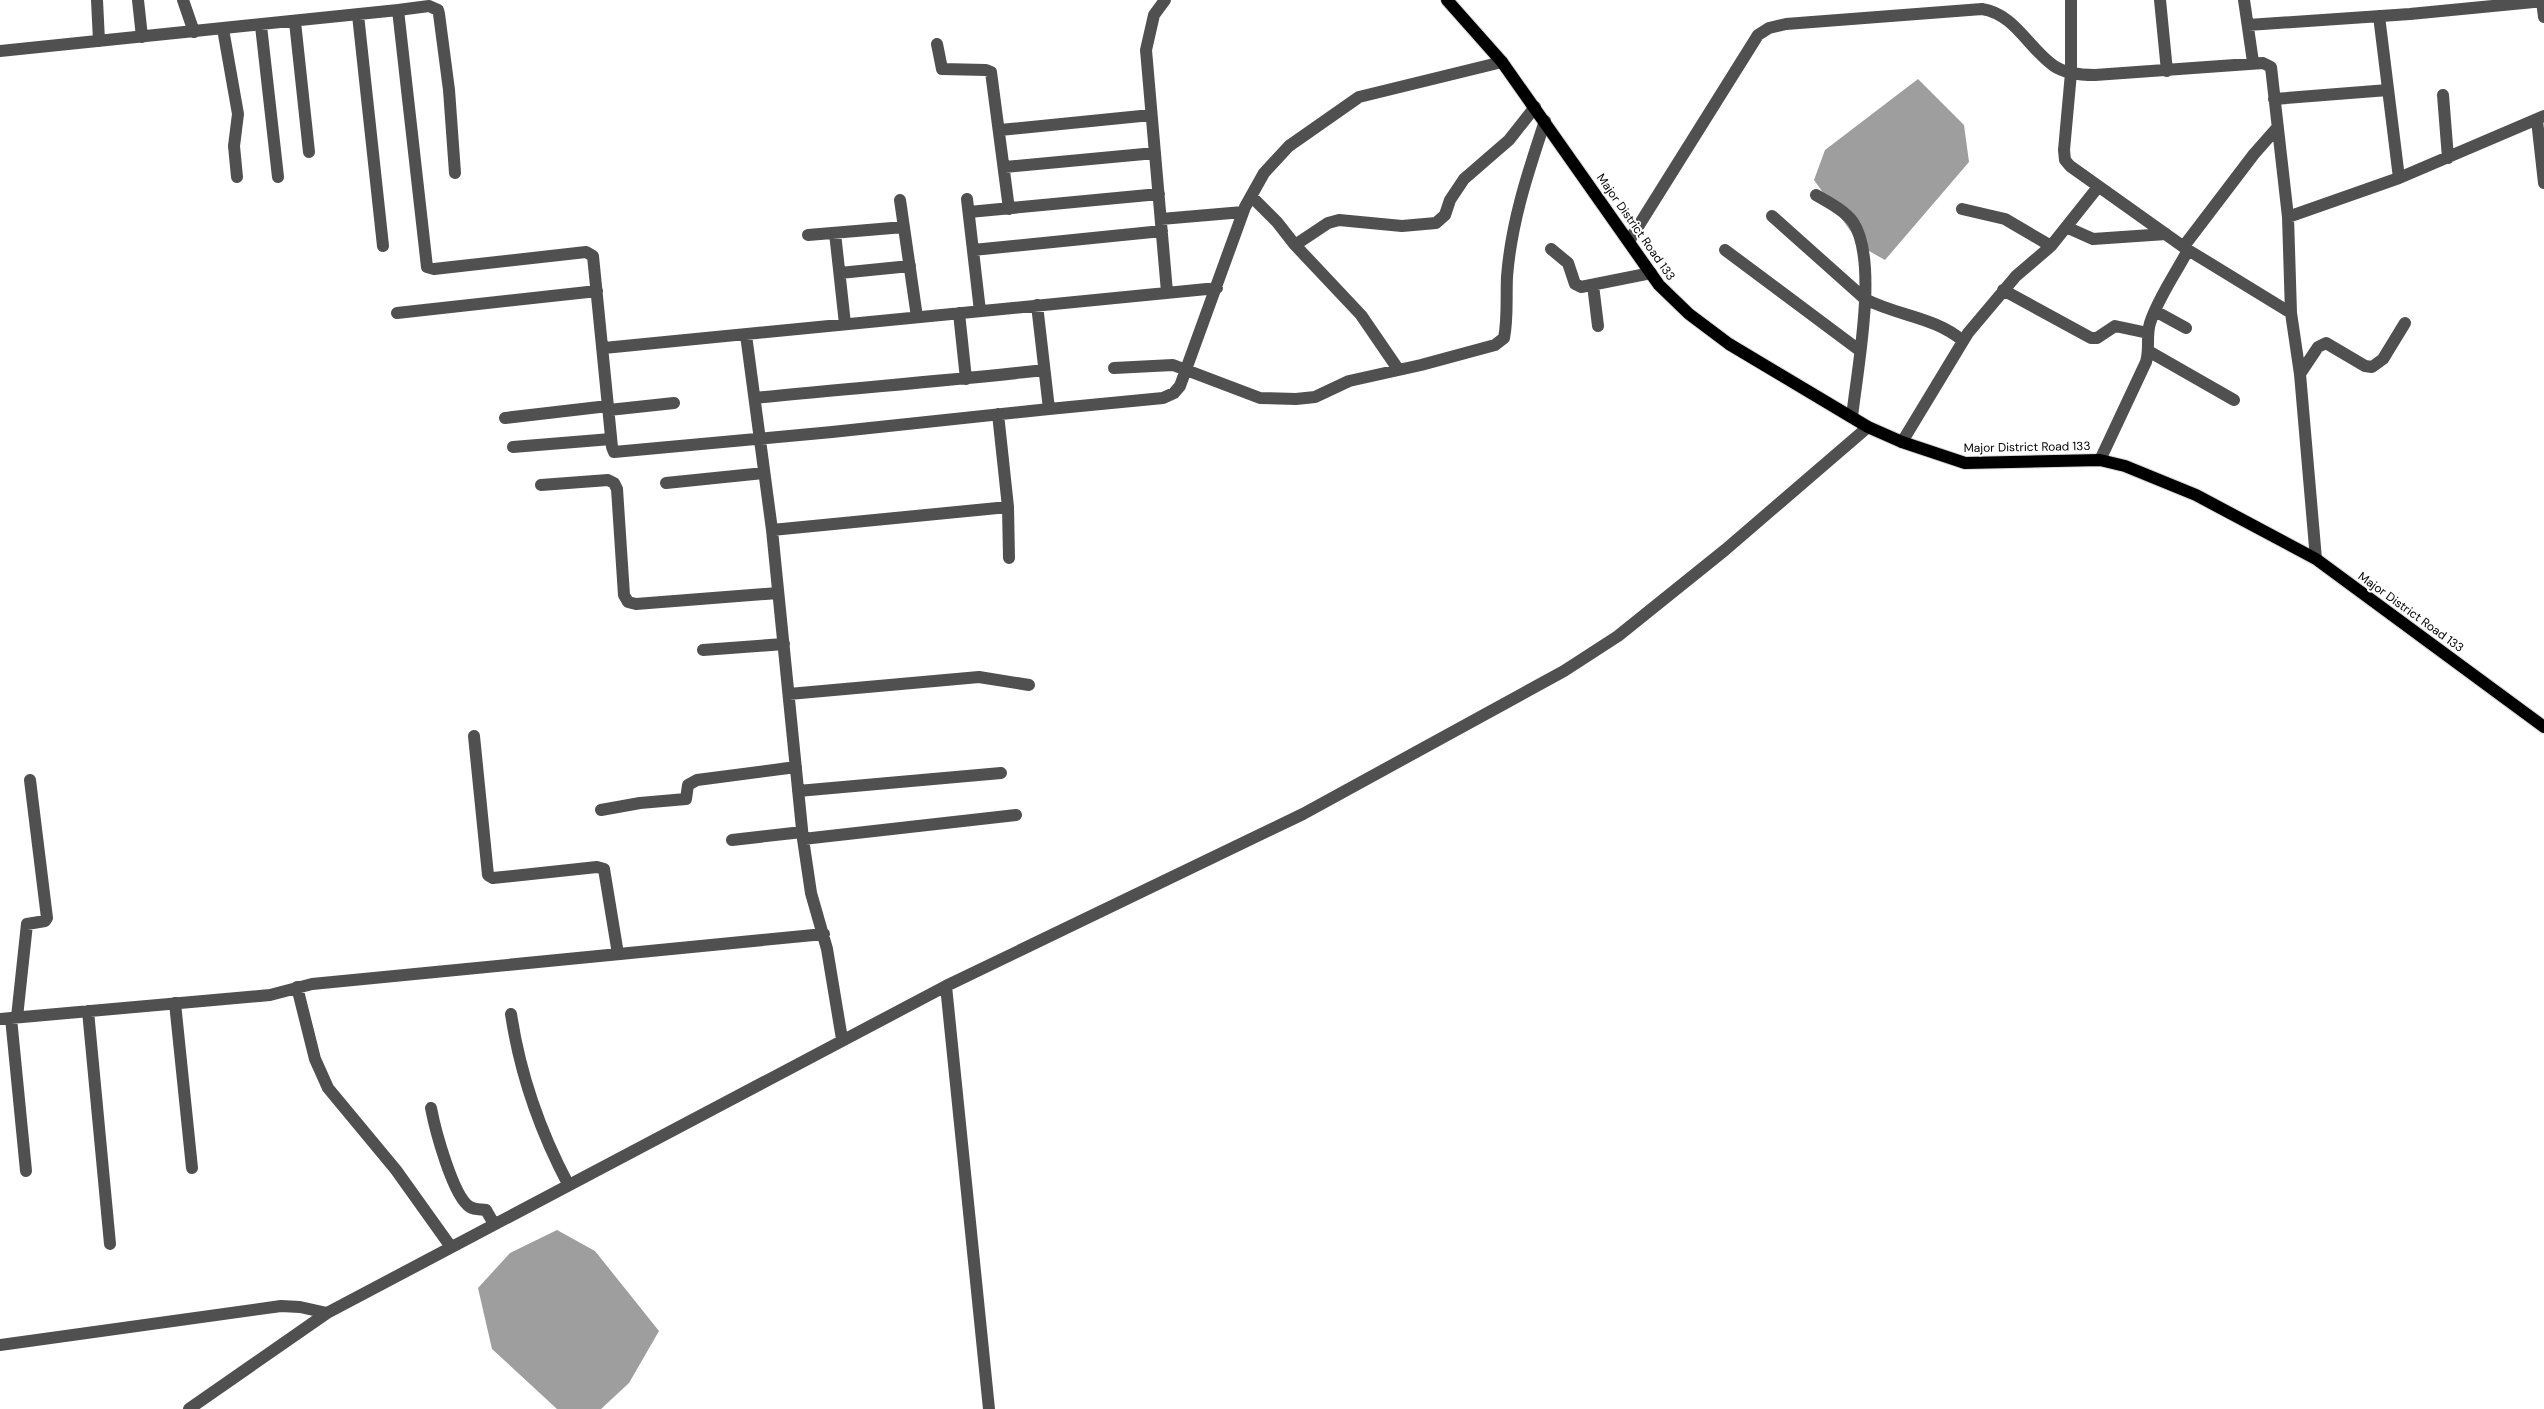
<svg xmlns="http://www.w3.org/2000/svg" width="2544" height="1409" viewBox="0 0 2544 1409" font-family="'DM Sans',sans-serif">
<rect width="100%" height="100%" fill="#fff"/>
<!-- water -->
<path fill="#9e9e9e" d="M1918,79L1964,125L1969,162L1885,260L1862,247L1814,180L1825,150Z
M557,1230L595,1251L659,1331L629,1383L601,1409H557L492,1349L478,1288L510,1253Z"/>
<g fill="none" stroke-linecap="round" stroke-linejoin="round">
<!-- major casing -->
<g stroke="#dbdbdb" stroke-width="14">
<path id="major" d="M1447,0L1502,62L1659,285L1689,314L1729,344L1868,427L1902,442L1965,463L2100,460L2125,466L2196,495L2316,559L2544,727"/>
</g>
<!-- minor -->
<path stroke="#505050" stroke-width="12" d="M97,0L99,41
M138,0L142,37
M183,0L194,32
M1165,0L1154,15L1146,50L1167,292
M2071,0V73L2064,150L2065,160L2070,166L2188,250L2291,313
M2160,0L2167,71
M2244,0L2253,62
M2542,1L2544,17
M398,10L429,6L438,10L439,14L449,90L455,173
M358,15L383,246
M2379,16L2399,178
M295,22L309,152
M2248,25L2410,14L2544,1
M261,26L278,177
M223,29L238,114L234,146L237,177
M937,44L942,69L986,70L991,72L1009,209
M0,51L398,10L427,267L434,269L586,252L593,256L612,447L614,452L832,432L1049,409L1037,305
M2443,95L2448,158
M2274,99L2388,90
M2537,120L2544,183
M1000,130L1151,115
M1005,167L1155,153
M1816,195C1828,202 1844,210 1853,222C1879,261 1857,370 1852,417
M1251,196L1277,222L1295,245L1361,315L1398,369
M967,199L980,311
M900,200L917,317
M1962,209L2005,219L2051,246L2098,187
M969,212L1159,194
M1772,216L1865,299C1898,316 1935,317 1963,341
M2288,217L2399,178L2544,116
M1161,219L1243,212
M2066,227L2093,239L2166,234
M835,233L845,324
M808,235L904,227
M1629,241L1758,35L1769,28L1786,24L1982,9C2015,14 2028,48 2054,66C2066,74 2081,75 2095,75L2263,63L2271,67L2288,217L2291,313L2300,374L2316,559
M1295,245L1328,223L1339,220L1402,226L1436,223L1445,215L1450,200L1464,179L1509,140L1535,107
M2184,246L2254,154L2277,128
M1551,249L1568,263L1575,284L1581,287L1651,273
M973,250L1162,231
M1725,250L1859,350
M840,273L910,266
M1593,285L1598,326
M2003,290L2091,338H2097L2115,326L2148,333
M2155,311L2186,328
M397,313L597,291
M959,313L966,379
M746,335L772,530L803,839L811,893L827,949L842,1039
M604,348L1217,288
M2150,352L2234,400
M1114,368L1173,365L1260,398L1296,399L1315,397L1349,381L1421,365L1495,345L1504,338C1508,318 1506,298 1507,277C1511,223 1528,172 1545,121
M2300,374L2318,347L2326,343L2365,366L2372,367L2383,359L2405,323
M755,398C851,388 948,381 1044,370
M1049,409L1163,398L1174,393L1180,386L1245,207L1264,173L1289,146L1359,97L1502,62
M609,410L674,403
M998,414L1008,507L1009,558
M505,418L608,406
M1902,442L1968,333L2016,276L2051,246
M513,447L611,439
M2100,460L2146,362C2150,349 2146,336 2150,323C2158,298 2176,273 2188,250
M666,483L764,473
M541,485L608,480L614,483L617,489L624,595L628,602L636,604L778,593
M772,530L1008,507
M703,650L784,644
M789,694L979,677L1029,685
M474,736L488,875L493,878L597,867L604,869L618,954
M798,791L1001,773
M601,810L640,803L686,799L688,785L697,780L796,767
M803,839L1016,815
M732,840L802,832
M946,986L989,1409
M297,987L315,1059L328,1088L396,1170L451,1247
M175,1003L192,1168
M88,1011L110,1244
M511,1014C520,1074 540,1131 568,1184
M17,1017L27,924L45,921L47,918L30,780
M11,1018L26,1171
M0,1019L270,995L312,984L824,934
M431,1108C435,1129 453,1197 470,1207C475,1210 481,1209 486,1210L494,1224
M0,1345L281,1306L300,1307L327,1313
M189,1409L327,1313L946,986L1303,814L1564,671L1618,636L1725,550L1868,427"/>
<!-- major -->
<use href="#major" stroke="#000" stroke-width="12"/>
</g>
<g text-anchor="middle" stroke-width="4" stroke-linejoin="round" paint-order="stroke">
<!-- street labels -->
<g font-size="12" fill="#000" stroke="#fff">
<text transform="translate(1636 227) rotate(55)" y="4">Major District Road 133</text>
<text transform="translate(2027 447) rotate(-1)" y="4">Major District Road 133</text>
<text transform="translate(2411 612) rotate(36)" y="4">Major District Road 133</text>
</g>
</g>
</svg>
